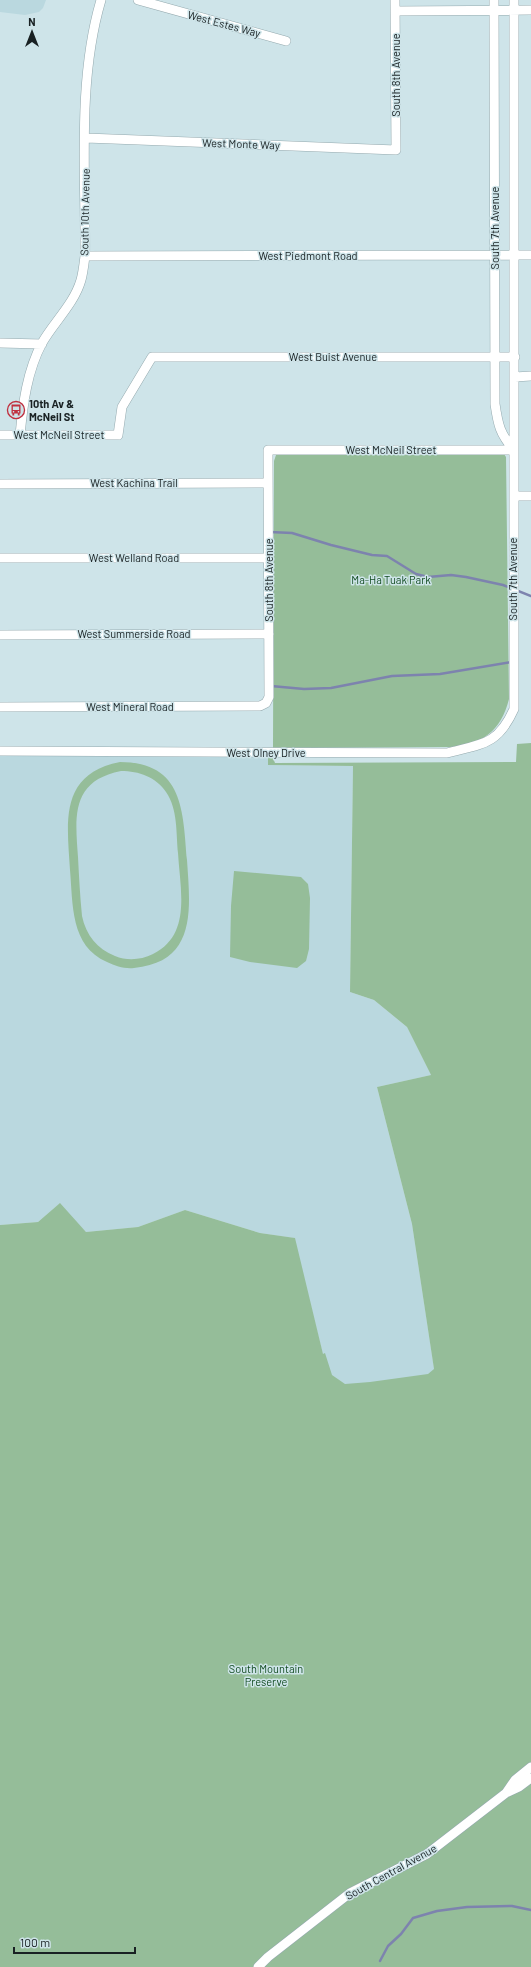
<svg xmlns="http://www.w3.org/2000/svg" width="531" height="1967" viewBox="0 0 531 1967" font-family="Barlow,sans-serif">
<rect width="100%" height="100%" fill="#cee4e9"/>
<!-- built -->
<path fill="#bad8df" d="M0,0H46L43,8L39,12L25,15L0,12Z
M0,755H268V765L353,766L350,992L374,1000L407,1027L431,1075L377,1087L412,1224L435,1375L332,1391L294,1238L260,1233L185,1210L138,1227L86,1232L59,1204L38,1222L0,1225Z"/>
<!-- green -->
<path fill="#95bd99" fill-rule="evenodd" d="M279,453L504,454L506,457L509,699C501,731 482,745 450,747L273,748L274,461L276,455Z
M531,743V1967H0V1225L38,1222L60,1203L86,1232L138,1227L185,1210L260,1233L295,1238L323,1354L325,1353L332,1375L345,1384L370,1382L428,1374L434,1369L412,1224L377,1087L431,1075L407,1027L374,1000L350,992L353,766L268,765V755L271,753L275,763L516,762L517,744Z
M120,762C184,762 183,812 187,860C190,907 198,962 134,968C124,969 116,966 107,962C70,946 73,904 70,870C67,822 59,774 120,762ZM121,771C139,771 156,777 166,792C178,809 176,833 178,853C180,889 192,935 153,954C141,960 127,961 115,956C97,949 86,935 82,916C80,896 79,877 78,857C75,816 71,781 121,771Z
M234,871L301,877L308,884L310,898L309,949L306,961L297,968L250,962L230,957L231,906Z"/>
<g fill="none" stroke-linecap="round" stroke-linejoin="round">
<!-- stream -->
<path stroke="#7d83ae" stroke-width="2.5" d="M270,532L292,533L331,545L372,555L387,556L416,574L428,577L451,575L466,577L503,585L531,596
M271,686L304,689L331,688L392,676L440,674L511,662
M380,1961L388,1946L401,1934L413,1918L437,1911L467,1907L512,1906L531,1910"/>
<!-- street casing -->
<g stroke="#94a9ae" stroke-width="10">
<path id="street" d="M138,0L286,41
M494,0L495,404C498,425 500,434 514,450
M395,11L531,10
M86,138L396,150L395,0
M85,256L531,255
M0,343L42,344
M515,377L531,376
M0,435H118L122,407L152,357H515
M20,435C23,404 27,371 42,343C54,322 74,304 81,280C83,273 84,264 85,256C86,173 77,81 101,0
M0,484L268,483
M514,496H531
M0,558H269
M0,635L269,634
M0,707L260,706L266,703L269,697L268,450H514
M0,751L447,753C482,744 498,745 514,709V0
M506,1793L515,1780L531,1767
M258,1967L268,1957L350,1893L427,1854L506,1793L519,1787L531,1778"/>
</g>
<!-- street -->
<use href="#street" stroke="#fff" stroke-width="9"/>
</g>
<!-- icons -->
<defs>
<g id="bus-ring" transform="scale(0.9)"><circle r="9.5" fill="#cee4e9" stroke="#c03040" stroke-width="1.5"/><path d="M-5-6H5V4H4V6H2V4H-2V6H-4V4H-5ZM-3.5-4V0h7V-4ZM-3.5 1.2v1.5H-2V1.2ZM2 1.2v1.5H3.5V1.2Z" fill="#c03040"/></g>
</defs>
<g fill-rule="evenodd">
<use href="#bus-ring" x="16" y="410"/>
</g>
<g text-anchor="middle" stroke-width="3" stroke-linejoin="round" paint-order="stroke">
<!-- street labels -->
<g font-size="11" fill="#192123" stroke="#cee4e9">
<text transform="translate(224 24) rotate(15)" y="4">West Estes Way</text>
<text transform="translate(396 75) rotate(-90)" y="4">South 8th Avenue</text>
<text transform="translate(241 144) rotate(2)" y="4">West Monte Way</text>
<text transform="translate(85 212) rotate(-89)" y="4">South 10th Avenue</text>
<text transform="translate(495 228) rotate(-90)" y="4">South 7th Avenue</text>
<text x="308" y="260">West Piedmont Road</text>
<text x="333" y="361">West Buist Avenue</text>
<text x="59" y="439">West McNeil Street</text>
<text x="391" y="454">West McNeil Street</text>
<text x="134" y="487">West Kachina Trail</text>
<text x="134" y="562">West Welland Road</text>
<text transform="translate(513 579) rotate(-90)" y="4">South 7th Avenue</text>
<text transform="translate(269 580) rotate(-90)" y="4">South 8th Avenue</text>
<text x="134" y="638">West Summerside Road</text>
<text x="130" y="711">West Mineral Road</text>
<text x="266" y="757">West Olney Drive</text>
<text transform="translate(391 1872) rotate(-29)" y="4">South Central Avenue</text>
</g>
<!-- poi labels -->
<g font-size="11" font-weight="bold" fill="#192123" stroke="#cee4e9" text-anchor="start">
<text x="29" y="408">10th Av &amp;<tspan x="29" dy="13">McNeil St</tspan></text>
</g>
<!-- park labels -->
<g font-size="11" fill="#104a1f" stroke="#cee4e9">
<text x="391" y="584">Ma-Ha Tuak Park</text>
<text x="266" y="1673">South Mountain<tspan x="266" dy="13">Preserve</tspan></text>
</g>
</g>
<!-- north arrow -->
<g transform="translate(32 32)" stroke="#cee4e9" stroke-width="3" paint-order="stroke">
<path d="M0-3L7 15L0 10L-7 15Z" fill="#192123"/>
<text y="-6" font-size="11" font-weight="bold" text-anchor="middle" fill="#192123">N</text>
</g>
<!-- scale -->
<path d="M14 1947v6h121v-6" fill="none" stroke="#192123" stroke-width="2"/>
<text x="20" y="1947" font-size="12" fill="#192123" stroke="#cee4e9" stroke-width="3" paint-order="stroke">100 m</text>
</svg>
